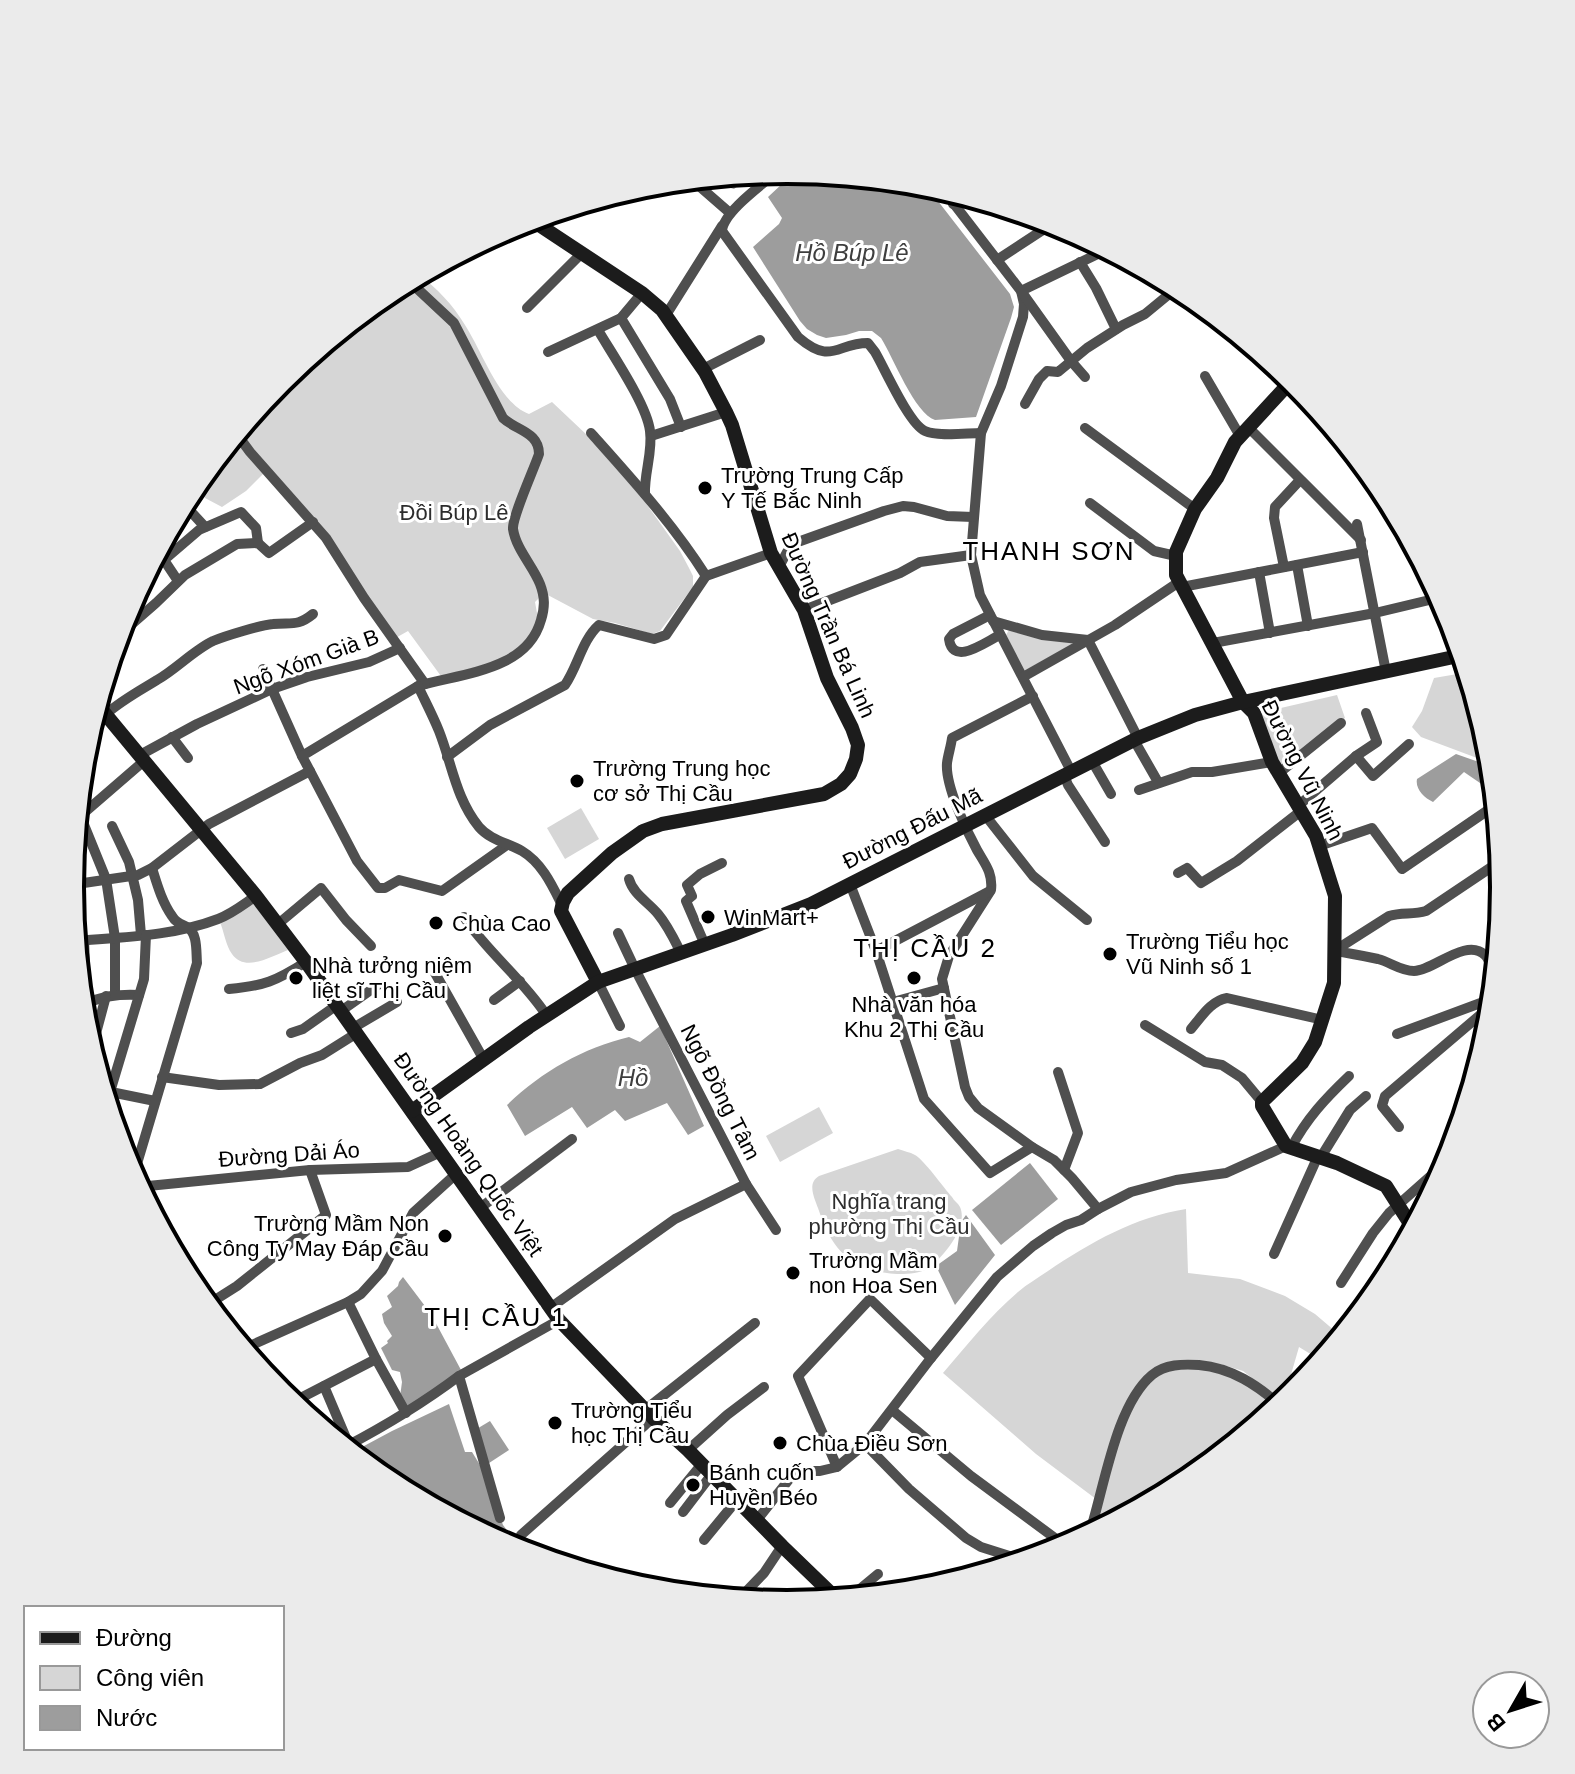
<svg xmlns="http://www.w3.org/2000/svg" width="1575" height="1774" viewBox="0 0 1575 1774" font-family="Arial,sans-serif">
  <rect width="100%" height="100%" fill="#fff"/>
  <g fill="#d6d6d6">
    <path d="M419 275C437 288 453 305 465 325 482 351 499 403 529 414L552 402 588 436 645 502 680 551 689 568 693 576V587L660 631 652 634 615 623 593 619 544 593 535 602 539 624 531 640 513 662 446 683 408 631 392 640 328 539 265 472 246 491 222 507 205 498 195 483 280 379 389 290Z"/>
    <path d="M1009 630 1071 642 1073 644 1024 671 1006 635Z"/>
    <path d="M1469 672 1491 747 1493 764 1421 737 1412 727 1422 711 1434 678Z"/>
    <path d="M1337 695 1345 718 1279 768 1259 713Z"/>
    <path d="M581 808 599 839 565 859 547 828Z"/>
    <path d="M252 902 288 950C272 956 245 973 232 954 226 946 224 932 220 922Z"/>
    <path d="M819 1107 833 1133 780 1162 766 1136Z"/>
    <path d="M898 1149C903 1151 910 1152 915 1155 925 1161 943 1187 952 1197 954 1201 958 1203 960 1207 969 1227 942 1259 927 1269 918 1274 906 1274 897 1274 851 1271 832 1251 818 1208 814 1197 807 1183 819 1176Z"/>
    <path d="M1186 1209 1188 1273 1240 1279 1285 1296 1315 1314 1342 1337 1317 1358 1299 1347 1283 1402 1243 1371 1220 1364 1217 1366 1283 1404 1186 1484 1091 1534 1134 1392 1096 1499 1036 1454 943 1373C967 1345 990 1316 1018 1292 1027 1284 1038 1278 1048 1271 1091 1242 1135 1217 1186 1209Z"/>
  </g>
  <g fill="#9d9d9d">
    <path d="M797 170 924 183 1010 294 1014 307 1011 318 976 417 935 420C915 414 893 357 881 338L872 331H859L846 335 826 338 817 335 807 329 800 321 753 247 779 224 782 218 768 197Z"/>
    <path d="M754 173 734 189 724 186 714 177Z"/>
    <path d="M1456 754 1493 767 1496 794 1464 772 1433 802C1424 798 1415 789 1417 779Z"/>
    <path d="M660 1026 704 1126 688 1135 667 1103 625 1121 615 1110 587 1128 572 1107 525 1136 507 1105C541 1072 583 1048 629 1037L640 1042Z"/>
    <path d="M1030 1163 1058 1199 1001 1245 972 1210Z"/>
    <path d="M966 1215 995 1255 955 1305 936 1266 957 1251 961 1222Z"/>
    <path d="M403 1277 431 1314 461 1370 408 1409 400 1397 402 1382 400 1372 392 1370 381 1348 388 1343 387 1341 392 1336 384 1323 382 1314 392 1307 387 1296 398 1286 399 1282Z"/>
    <path d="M449 1404 465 1452H472L480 1465 503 1525 506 1529 492 1539 389 1483 351 1453 392 1431Z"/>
    <path d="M490 1421 509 1450 486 1465 475 1430Z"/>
    <path d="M533 1542 554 1553 580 1570 514 1550 526 1543Z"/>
  </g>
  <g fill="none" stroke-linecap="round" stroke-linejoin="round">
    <g stroke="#4f4f4f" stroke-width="10">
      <path d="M778 171C763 184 723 212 722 231L798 337C832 366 836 343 868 343L875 352C885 369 909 424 925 431 938 437 967 433 981 433"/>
      <path d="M691 179 730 213"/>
      <path d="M941 187 1021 291 1024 304 1023 317 1001 386 981 433 971 555 980 595 1071 771"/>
      <path d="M953 204 965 195"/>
      <path d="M997 260 1055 222"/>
      <path d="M1080 262 1096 288 1116 329"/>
      <path d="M408 280 454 323 503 418C517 431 539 432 539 454 534 469 512 517 513 529 516 549 533 566 540 584 545 597 545 607 541 620 527 671 462 673 418 686"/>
      <path d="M527 308 581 254"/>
      <path d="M666 315 722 226"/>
      <path d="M621 318 670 399 681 427"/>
      <path d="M598 330C612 354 647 405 650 431 653 452 644 473 645 494"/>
      <path d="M548 352 621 318 642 293"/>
      <path d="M703 369 760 340"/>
      <path d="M1205 376 1240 436"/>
      <path d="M1085 377 1071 361 1021 291 1108 249"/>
      <path d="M1025 404 1039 379 1047 371 1058 372 1087 348 1123 325 1145 314 1179 286"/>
      <path d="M1248 427 1361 540"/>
      <path d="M1085 428 1195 509"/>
      <path d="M236 433 250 452 326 538 364 598 425 684"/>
      <path d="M591 433C632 479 673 524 706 576"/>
      <path d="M651 436 726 412"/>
      <path d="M183 503 205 527"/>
      <path d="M1090 503 1154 551 1176 556"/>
      <path d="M1357 524 1386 672"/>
      <path d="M161 545 169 555"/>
      <path d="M1297 565 1308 626"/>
      <path d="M779 567 787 552 795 543 884 511 903 506 914 507 947 516 973 517"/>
      <path d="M1284 567 1274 518 1275 507 1300 480"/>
      <path d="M1259 572 1270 633"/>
      <path d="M1432 579 1437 599"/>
      <path d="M178 581 164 560 199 530 241 512 256 528 258 543"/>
      <path d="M1182 587 1363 552"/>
      <path d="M804 610 900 573 920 562 971 555"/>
      <path d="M990 615 953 634 949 639C953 667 985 642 1000 635"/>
      <path d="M993 621 1042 635 1088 640 1138 738"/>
      <path d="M117 637 156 603 185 575 237 544 258 543 269 553 313 522"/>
      <path d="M1213 643 1375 613 1442 597"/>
      <path d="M263 669 302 756"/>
      <path d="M1023 677 1115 625 1179 582"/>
      <path d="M1033 696 952 738C951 746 948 755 947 763 945 785 966 830 977 850 985 864 993 873 991 890L949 956 942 979 965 1087 969 1097 978 1108 1032 1147 1054 1160 1072 1178 1098 1209 1131 1192 1176 1180 1226 1173 1286 1146"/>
      <path d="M106 714C122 700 139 691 157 680 175 670 194 650 213 641 225 636 261 625 273 624 291 622 297 627 313 614"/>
      <path d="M172 737 188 758"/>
      <path d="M1134 740 1158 782"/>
      <path d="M140 755 197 724 272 689 307 677 369 662 400 648"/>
      <path d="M1356 756 1377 742 1366 713"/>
      <path d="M447 757 490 725 565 685C578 666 582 640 599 625L654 639 666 635 706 576 771 553"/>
      <path d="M1092 761 1111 794"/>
      <path d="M310 771 357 861 378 888H385L399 880 442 891 507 845"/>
      <path d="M1279 773 1341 723"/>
      <path d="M1064 775 1068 785 1105 842"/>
      <path d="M1139 790 1192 772H1212L1272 762"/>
      <path d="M1298 806 1356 756 1373 776 1409 744"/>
      <path d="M85 812 144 761"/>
      <path d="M985 815 1033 876 1087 920"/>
      <path d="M77 816 80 815 106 879 115 938V994"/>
      <path d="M112 826 129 862 138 900 141 935"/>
      <path d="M1319 846 1372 828 1402 869 1497 804"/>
      <path d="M1178 873 1187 868 1201 883 1237 861 1301 811"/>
      <path d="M71 879 74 885 79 941"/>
      <path d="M629 879C633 894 648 902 658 914 668 926 674 939 681 953"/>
      <path d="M850 884 876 951 924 1099 990 1173 1032 1147"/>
      <path d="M70 885 138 875 152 868 209 824 310 771 302 756 418 686C425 701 433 716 439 731 452 764 456 799 479 827 490 840 508 843 522 851 542 863 552 885 562 905"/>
      <path d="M464 917C488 953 523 979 547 1016"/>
      <path d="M278 924 321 888 346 920 371 946"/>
      <path d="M618 933 635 969 746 1184 776 1230"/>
      <path d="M75 941C123 937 174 936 218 919 232 914 244 904 256 896"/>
      <path d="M705 945 686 901 692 896 687 885 700 874 722 863"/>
      <path d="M876 951 990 891"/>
      <path d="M1334 951 1389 916C1402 912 1413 915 1426 911L1502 860"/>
      <path d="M1334 951C1349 953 1364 956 1378 959 1390 962 1401 971 1414 971 1433 971 1466 937 1485 955 1490 960 1492 971 1496 978"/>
      <path d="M435 973 484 1060"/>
      <path d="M598 982 620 1026"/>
      <path d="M229 989C264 986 276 981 306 962"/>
      <path d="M80 993 85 966 84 940"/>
      <path d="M494 1000 520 981"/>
      <path d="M893 1002 944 988"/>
      <path d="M82 1005C102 996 118 994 139 995"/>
      <path d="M341 1011 378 985"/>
      <path d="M1145 1025 1205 1062 1222 1065 1242 1078 1262 1102"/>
      <path d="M353 1028 397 1002"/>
      <path d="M1191 1029C1202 1016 1211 1001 1227 998L1323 1020"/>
      <path d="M291 1033 303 1029 337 1005"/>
      <path d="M1397 1034 1494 998"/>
      <path d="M91 1052 106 996"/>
      <path d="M1058 1072 1078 1133 1064 1170"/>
      <path d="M162 1077 219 1085 260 1084 300 1063 322 1055 357 1033"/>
      <path d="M106 1091 155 1101"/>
      <path d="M110 1092 144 979 146 935"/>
      <path d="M1399 1127 1382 1106 1385 1096 1493 1004"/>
      <path d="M1291 1148C1307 1118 1325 1099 1349 1076"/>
      <path d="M1321 1157 1350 1110 1366 1096"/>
      <path d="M133 1177 197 963C196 952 198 933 187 927 181 924 176 923 172 916 162 902 157 884 152 868"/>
      <path d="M138 1187 310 1170 408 1167 441 1152"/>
      <path d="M480 1208 572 1139"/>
      <path d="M1274 1254 1318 1156"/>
      <path d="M1341 1283 1373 1233 1389 1213 1452 1157"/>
      <path d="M348 1302 376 1359"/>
      <path d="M207 1305 237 1286 326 1215 310 1170"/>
      <path d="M550 1308 675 1219 746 1184"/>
      <path d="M243 1349 348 1302 361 1294 382 1271 413 1213 456 1174"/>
      <path d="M324 1386 349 1445"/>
      <path d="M291 1403 376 1359 406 1413"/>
      <path d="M645 1410 755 1323"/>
      <path d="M892 1410 971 1476 1067 1547"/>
      <path d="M865 1444 909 1489 966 1538 981 1547 1025 1561"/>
      <path d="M345 1447C385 1426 423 1403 459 1376"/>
      <path d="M688 1450 727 1415 764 1387"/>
      <path d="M837 1467 798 1376 870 1299 931 1358"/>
      <path d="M670 1503 702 1464"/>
      <path d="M683 1512 712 1474"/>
      <path d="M500 1518 459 1376 559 1320"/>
      <path d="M757 1520 791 1477 806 1471H820L837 1467 865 1444 931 1358 997 1277 1033 1246 1052 1233 1066 1225 1081 1220 1098 1209"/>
      <path d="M521 1535 653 1418"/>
      <path d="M1089 1535C1104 1490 1115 1406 1152 1375 1165 1364 1183 1364 1199 1365 1232 1368 1257 1385 1281 1406"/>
      <path d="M704 1540 737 1500"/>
      <path d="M849 1598 878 1574"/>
      <path d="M738 1600 764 1573 782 1546"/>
    </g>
    <g stroke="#1c1c1c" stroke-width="14">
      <path d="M530 219 642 293 662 310 705 372 726 412 732 425 771 553 804 610 827 678 852 728 858 745 856 759 850 774 841 784 824 794 662 824 643 831 612 853 568 893 563 902 561 911 598 982"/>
      <path d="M1293 379 1235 442 1217 478 1195 509 1176 552V575L1243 702 1254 713 1272 762 1316 836 1335 896 1334 983 1315 1042 1302 1063 1262 1102V1106L1286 1146 1337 1163 1386 1186 1414 1230"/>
      <path d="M97 704 256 896 306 962 559 1320 653 1418 688 1450 782 1546 838 1600"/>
      <path d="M412 1111 529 1027 598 982 732 935 811 904 1138 738 1195 715 1243 702 1463 655"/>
    </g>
  </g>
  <g fill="#000" stroke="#fff" stroke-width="3">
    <circle cx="705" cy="488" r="8"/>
    <circle cx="577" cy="781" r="8"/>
    <circle cx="708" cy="917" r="8"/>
    <circle cx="436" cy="923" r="8"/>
    <circle cx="1110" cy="954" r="8"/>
    <circle cx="296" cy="978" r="8"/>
    <circle cx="914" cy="978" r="8"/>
    <circle cx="445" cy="1236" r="8"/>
    <circle cx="793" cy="1273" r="8"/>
    <circle cx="555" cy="1423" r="8"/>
    <circle cx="780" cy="1443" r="8"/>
    <circle cx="693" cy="1485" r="8"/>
  </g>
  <g text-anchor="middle" stroke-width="6" stroke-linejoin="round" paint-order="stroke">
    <g font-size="22" fill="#000" stroke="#fff" text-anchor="start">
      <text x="721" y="483">Trường Trung Cấp<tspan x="721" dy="25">Y Tế Bắc Ninh</tspan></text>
      <text x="593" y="776">Trường Trung học<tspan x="593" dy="25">cơ sở Thị Cầu</tspan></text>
      <text x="724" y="925">WinMart+</text>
      <text x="452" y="931">Chùa Cao</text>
      <text x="1126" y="949">Trường Tiểu học<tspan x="1126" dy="25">Vũ Ninh số 1</tspan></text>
      <text x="312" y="973">Nhà tưởng niệm<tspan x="312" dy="25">liệt sĩ Thị Cầu</tspan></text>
      <text x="914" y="1012" text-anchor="middle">Nhà văn hóa<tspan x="914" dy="25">Khu 2 Thị Cầu</tspan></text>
      <text x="429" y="1231" text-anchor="end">Trường Mầm Non<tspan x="429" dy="25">Công Ty May Đáp Cầu</tspan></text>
      <text x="809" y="1268">Trường Mầm<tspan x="809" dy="25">non Hoa Sen</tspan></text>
      <text x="571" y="1418">Trường Tiểu<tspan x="571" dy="25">học Thị Cầu</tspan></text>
      <text x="796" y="1451">Chùa Điều Sơn</text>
      <text x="709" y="1480">Bánh cuốn<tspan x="709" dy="25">Huyền Béo</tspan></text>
    </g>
    <g font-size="22" fill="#2d2d2d" stroke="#fff">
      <text x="454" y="520">Đồi Búp Lê</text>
      <text x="889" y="1209">Nghĩa trang<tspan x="889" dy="25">phường Thị Cầu</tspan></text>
    </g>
    <g font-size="22" fill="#000" stroke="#fff">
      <text transform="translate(829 625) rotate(66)" y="8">Đường Trần Bá Linh</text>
      <text transform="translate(306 661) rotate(-20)" y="8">Ngõ Xóm Già B</text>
      <text transform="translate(1303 770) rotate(63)" y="8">Đường Vũ Ninh</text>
      <text transform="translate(912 828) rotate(-27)" y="8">Đường Đấu Mã</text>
      <text transform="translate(721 1092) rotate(63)" y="8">Ngõ Đồng Tâm</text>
      <text transform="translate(289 1154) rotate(-4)" y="8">Đường Dải Áo</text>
      <text transform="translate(469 1154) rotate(55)" y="8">Đường Hoàng Quốc Việt</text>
    </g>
    <g font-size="24" font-style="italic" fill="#3e3e3e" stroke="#fff">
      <text x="852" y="261">Hồ Búp Lê</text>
      <text x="633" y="1086">Hồ</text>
    </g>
    <g font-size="26" letter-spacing="2" fill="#000" stroke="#fff">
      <text x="1049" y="560">THANH SƠN</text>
      <text x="925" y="957">THỊ CẦU 2</text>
      <text x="496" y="1326">THỊ CẦU 1</text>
    </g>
  </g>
  <path d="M0 0H1575V1774H0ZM84 887a703 703 0 1 1 1406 0a703 703 0 1 1-1406 0Z" fill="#ebebeb" fill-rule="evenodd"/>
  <path fill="none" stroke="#000" stroke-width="4" d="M84 887a703 703 0 1 1 1406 0a703 703 0 1 1-1406 0Z"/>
  <rect x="24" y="1606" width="260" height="144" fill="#ffffff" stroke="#999999" stroke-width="2"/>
  <rect x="40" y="1632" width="40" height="12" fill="#1c1c1c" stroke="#999999" stroke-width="2"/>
  <text x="96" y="1646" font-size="24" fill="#000000">Đường</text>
  <rect x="40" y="1666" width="40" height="24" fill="#d6d6d6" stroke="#999999" stroke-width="2"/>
  <text x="96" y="1686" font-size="24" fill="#000000">Công viên</text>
  <rect x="40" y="1706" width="40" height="24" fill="#9d9d9d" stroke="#999999" stroke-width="2"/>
  <text x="96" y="1726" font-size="24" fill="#000000">Nước</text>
  <g transform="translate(1511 1710) rotate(231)"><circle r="38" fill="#ffffff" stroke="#999999" stroke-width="2"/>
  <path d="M0-6L14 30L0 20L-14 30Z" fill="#000000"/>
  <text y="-12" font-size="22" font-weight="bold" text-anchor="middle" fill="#000000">B</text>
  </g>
</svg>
